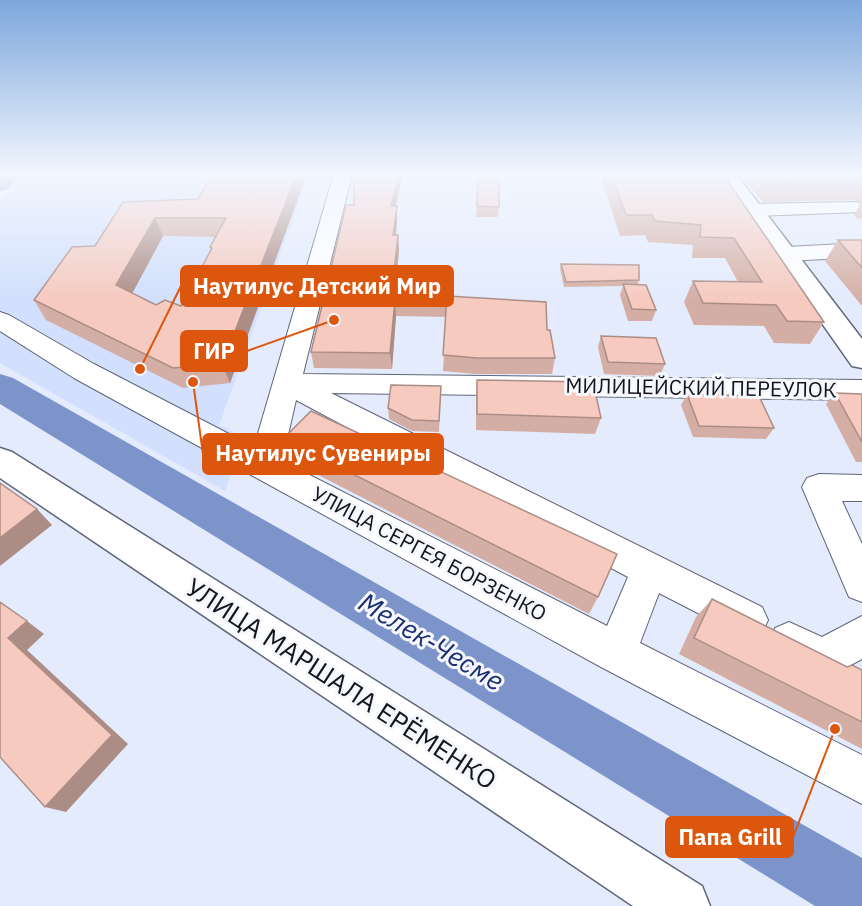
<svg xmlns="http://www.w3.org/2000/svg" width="862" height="906" viewBox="0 0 862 906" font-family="'IBM Plex Sans',sans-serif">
  <rect width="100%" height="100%" fill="#e3ebfd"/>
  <path fill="#d2dffd" d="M26 174H309L219 425 243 437 225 491 0 363V201Z"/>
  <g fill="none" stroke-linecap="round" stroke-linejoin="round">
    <g fill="#7d94cb" fill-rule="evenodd">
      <path d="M0 174H22L8 189 0 191Z"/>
      <path d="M0 374 13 378 862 858V906H815L0 404Z"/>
    </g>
    <g stroke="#5e6679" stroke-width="2">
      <g id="minor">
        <path d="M334 174H352L303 374 862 380V400L331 393 762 607 768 620 762 633 748 639 659 593 640 643 862 755V804L601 667 253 476 74 378 0 331V312L9 315 94 364 254 447ZM296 400 628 577 607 626 282 461Z"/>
        <path d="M856 202 862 204V212L753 216 746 214 743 210 746 206 753 204Z"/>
        <path d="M862 243V257L787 261 779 259 776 254 779 249 787 247Z"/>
        <path d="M819 474 862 475V501H842L862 544V602L849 597 802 487 807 478Z"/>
        <path d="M862 616V659L823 680 775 656 769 642 775 628 789 622 822 637Z"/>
      </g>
    </g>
    <g stroke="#5e6679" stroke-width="3">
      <g id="major">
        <path d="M717 174H736L862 339V368L852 366Z"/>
        <path d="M0 448 12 452 702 886 710 906H633L0 478Z"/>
      </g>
    </g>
    <use href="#minor" fill="#fff" fill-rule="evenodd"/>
    <use href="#major" fill="#fff" fill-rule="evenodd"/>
  </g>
  <g fill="#d4aea4" fill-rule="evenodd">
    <path d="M213 174H307L230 383 183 388 46 320 34 300 95 246 123 202 198 199ZM163 236 216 237 210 247 211 251 181 306 156 305 132 293Z"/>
    <path d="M399 174H401V181L396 206H397V221L396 235H398L399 251 397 272 446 273V306L547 330 555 358 552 374H475L443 371 446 317 396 316 392 369 314 368 311 352 354 205Z"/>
    <path d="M478 174 499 207 498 217H476Z"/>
    <path d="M600 174H728L726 179 824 322 810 344 774 343 764 326 694 325 684 302 693 281 738 282 725 258H692L693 245 648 242 645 235 620 236Z"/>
    <path d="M739 174H862V218L858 219 854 215 861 203 856 200 763 202Z"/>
    <path d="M838 240H862V306L825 261Z"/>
    <path d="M561 264 639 280 638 284 656 310 652 321H628L620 295 623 286 564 287 560 269Z"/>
    <path d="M601 336 665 364 660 376 604 374 598 347Z"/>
    <path d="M477 380 601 418 595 434 476 430V397Z"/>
    <path d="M441 386 439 432 412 431 389 419 388 408Z"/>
    <path d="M835 393 862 394V462H856L826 404Z"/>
    <path d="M687 394 774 428 766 439 693 437 681 405Z"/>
    <path d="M283 439 598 597 589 614 289 460Z"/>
    <path d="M712 599 847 667 862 670V749L679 654 696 617Z"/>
  </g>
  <g fill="#ac8d86">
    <path d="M297 174H307L230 383 222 364Z"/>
    <path d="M399 174H401V181L392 221 391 206Z"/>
    <path d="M397 206V221L394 251 393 235Z"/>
    <path d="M155 218 163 236 126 305 116 285Z"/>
    <path d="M398 235 399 251 395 288 394 272Z"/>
    <path d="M395 300 396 316 392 369 390 353Z"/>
    <path d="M37 509 52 525 0 566V538Z"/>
    <path d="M27 621 44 634 27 650 128 744 66 812 45 807 8 638Z"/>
  </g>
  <g fill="#f6cabf" stroke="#ac8d86" stroke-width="1.5" fill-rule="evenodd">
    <path d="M213 174H297L222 364 173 368 34 300 72 247 95 246 123 202 198 199ZM155 218H226L210 247 212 248 181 306 165 300 156 305 116 285Z"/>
    <path d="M354 174H399L391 206H397L393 235H398L394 272 446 273V300H395L390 353 311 352 346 205H354Z"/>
    <path d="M478 174H499V207L477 206Z"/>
    <path d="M611 174H723L824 322 787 321 776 305 703 303 693 281 762 282 734 238 700 237 701 225 655 221 652 215H626Z"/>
    <path d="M764 174H862V180L772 182Z"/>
    <path d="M838 240H862V268Z"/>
    <path d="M561 264 639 265V280L566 282Z"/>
    <path d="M623 284 646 285 656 310 632 309Z"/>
    <path d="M447 296 546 302 547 330H550L555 358H477L443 355Z"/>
    <path d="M601 336 656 338 665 364 608 362Z"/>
    <path d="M477 380 593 382 601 418 477 414Z"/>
    <path d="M391 385 441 386 439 421 412 420 388 408Z"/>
    <path d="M835 393 862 394V442Z"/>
    <path d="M687 394 759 396 774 428 699 426Z"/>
    <path d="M311 411 617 554 598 597 283 439Z"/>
    <path d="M0 483 37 509 0 538Z"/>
    <path d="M712 599 847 667 852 665 862 670V722L694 638Z"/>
    <path d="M0 602 27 621 8 638 112 735 45 807 0 757Z"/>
  </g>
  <linearGradient id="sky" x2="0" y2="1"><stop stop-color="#7da7dc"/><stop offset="0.58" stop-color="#f2f6fe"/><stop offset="1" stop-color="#f2f6fe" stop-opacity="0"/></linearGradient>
  <rect width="862" height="301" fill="url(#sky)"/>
  <g text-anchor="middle" stroke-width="6" stroke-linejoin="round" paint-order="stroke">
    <g font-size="21" fill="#12151d" stroke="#f6f8fd">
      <text transform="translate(701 388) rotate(1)" y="7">МИЛИЦЕЙСКИЙ ПЕРЕУЛОК</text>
      <text transform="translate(429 554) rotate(28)" y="7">УЛИЦА СЕРГЕЯ БОРЗЕНКО</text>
    </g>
    <g font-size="26" fill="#12151d" stroke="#f6f8fd">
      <text transform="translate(341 684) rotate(33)" y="9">УЛИЦА МАРШАЛА ЕРЁМЕНКО</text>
    </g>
    <g font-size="27" font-style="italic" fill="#1b3072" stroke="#f6f8fd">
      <text transform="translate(431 642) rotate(31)" y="9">Мелек-Чесме</text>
    </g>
  </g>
  <path fill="none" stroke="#dd560d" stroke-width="2" d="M140 369L181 286M334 320L247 351M193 382L203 454M835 729L793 837"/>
  <g fill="#dd560d" stroke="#f6f8fd" stroke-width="2">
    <circle cx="140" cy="369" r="6"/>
    <circle cx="334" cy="320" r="6"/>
    <circle cx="193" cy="382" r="6"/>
    <circle cx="835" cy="729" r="6"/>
  </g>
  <g fill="#dd560d" stroke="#dd560d" stroke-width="2">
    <rect x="181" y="266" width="272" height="40" rx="6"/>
    <rect x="181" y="331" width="66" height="40" rx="6"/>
    <rect x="203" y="434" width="240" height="40" rx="6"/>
    <rect x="666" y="817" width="127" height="40" rx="6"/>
  </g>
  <g font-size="22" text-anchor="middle" font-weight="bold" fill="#fff">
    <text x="317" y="294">Наутилус Детский Мир</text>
    <text x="214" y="359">ГИР</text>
    <text x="323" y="461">Наутилус Сувениры</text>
    <text x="730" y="845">Папа Grill</text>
  </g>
</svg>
